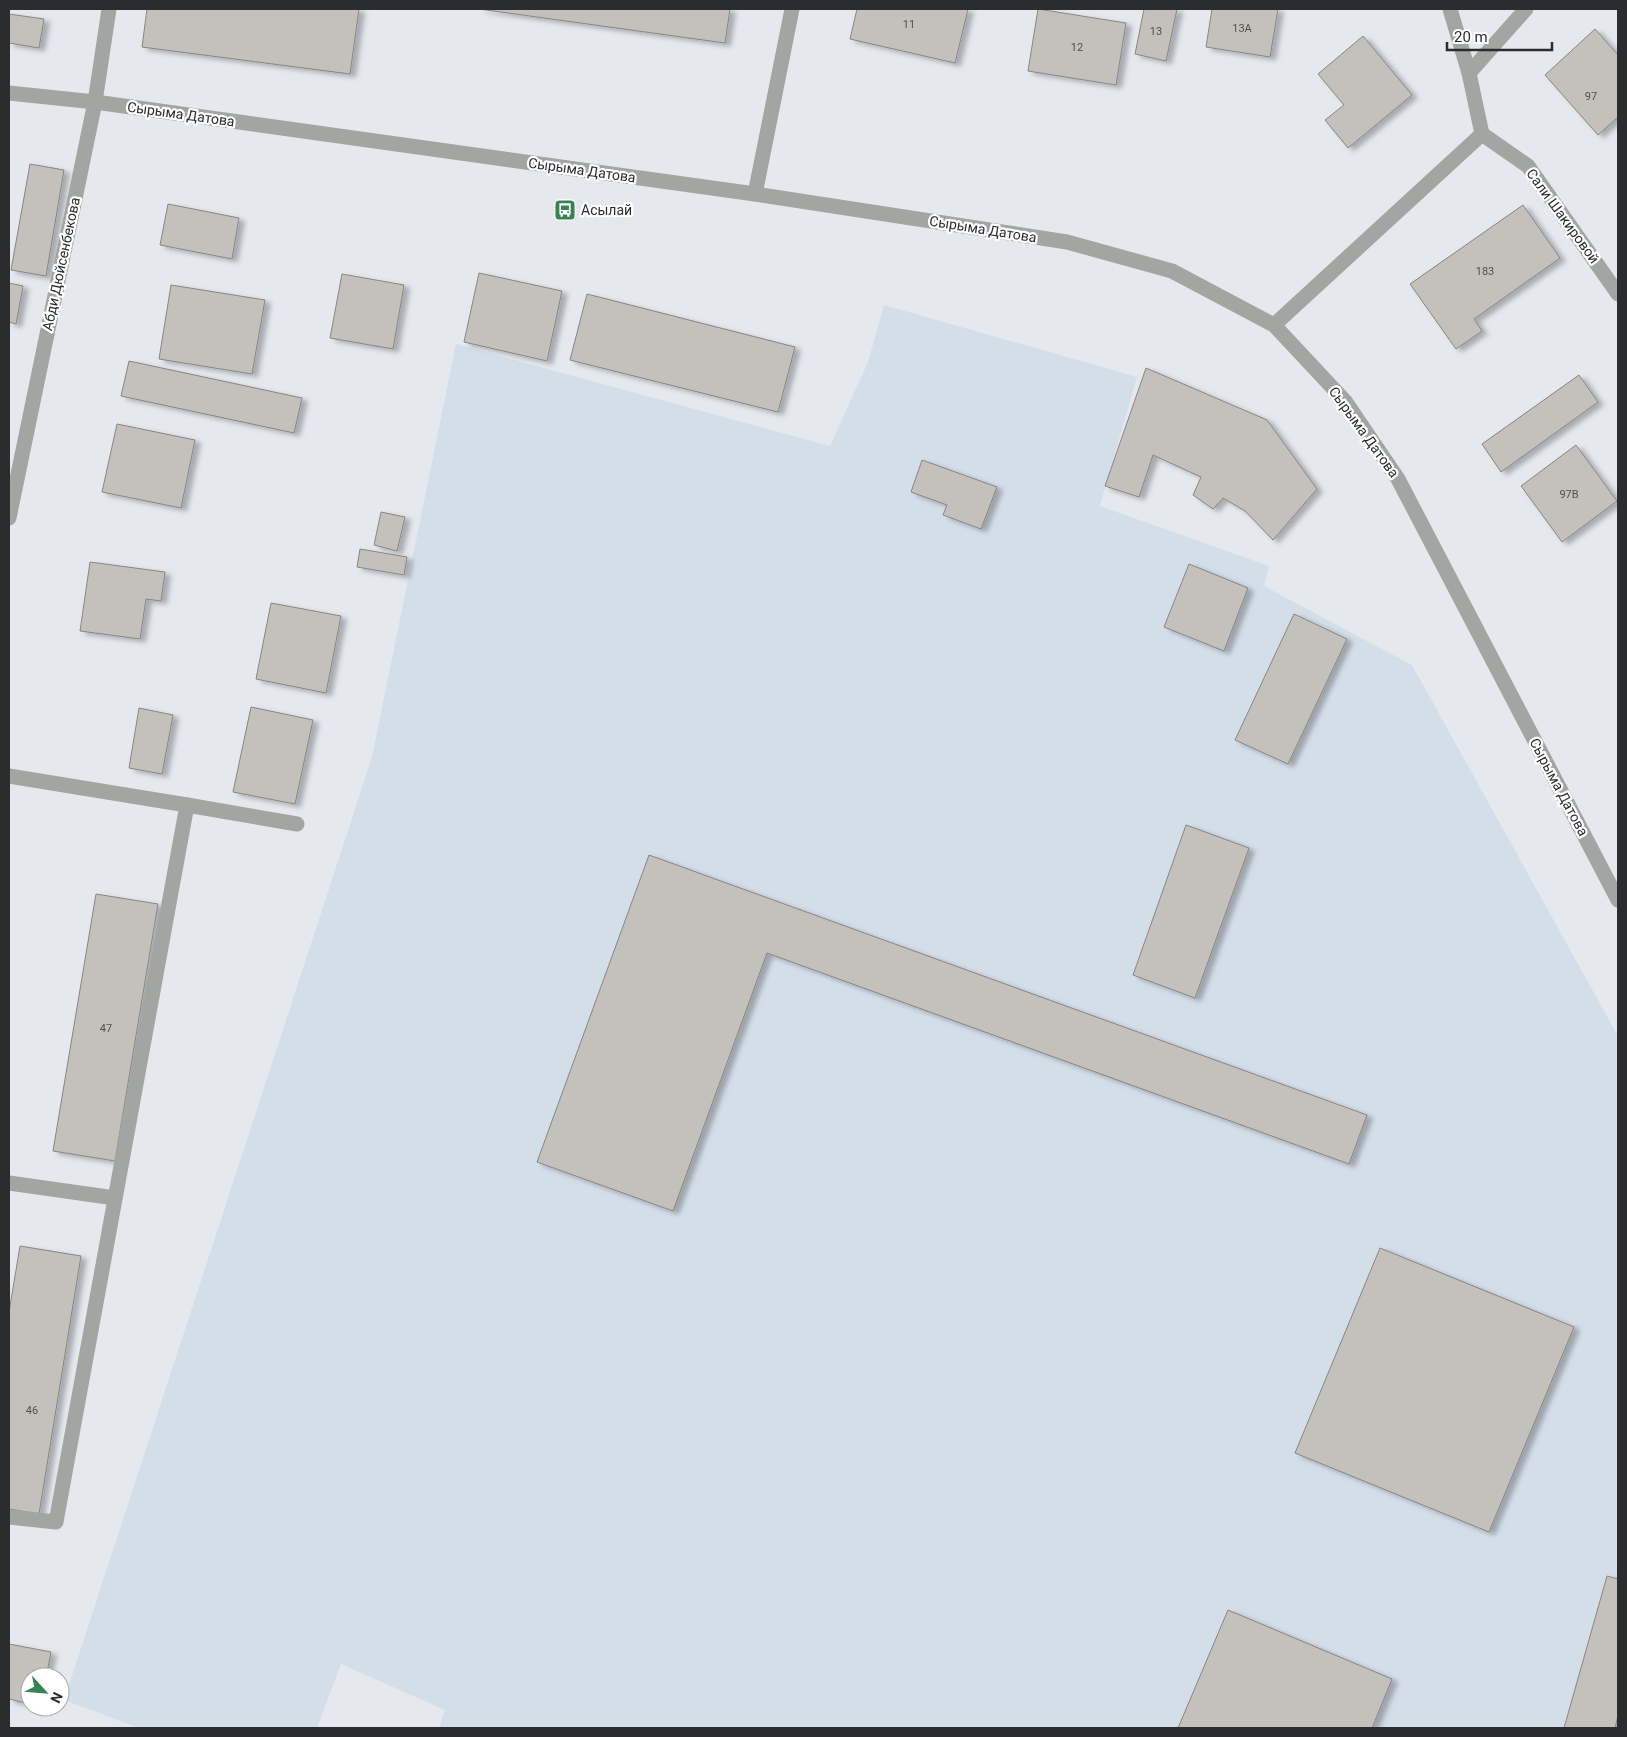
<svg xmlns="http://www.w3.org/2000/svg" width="1627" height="1737" viewBox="0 0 1627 1737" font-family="Roboto,sans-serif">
  <defs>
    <filter id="shadow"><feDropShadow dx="5.5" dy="3" stdDeviation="2.5" flood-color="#0004"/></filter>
  </defs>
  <rect width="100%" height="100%" fill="#e5e9ee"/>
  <path fill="#d4dee9" d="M884 305 1137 377 1100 506 1269 566 1264 586 1412 665 1618 1036V1728H439L445 1710 341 1664 317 1728H139L64 1700 372 757 456 344 830 446 868 362Z"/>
  <g fill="#c4c0bb" stroke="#898581" filter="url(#shadow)">
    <path d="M147 9H359L350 74 142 47Z"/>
    <path d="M479 9H730L725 43Z"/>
    <path d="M857 9H968L955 63 850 39Z"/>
    <path d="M1038 9 1126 23 1116 85 1028 71Z"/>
    <path d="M1144 9H1177L1166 61 1135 54Z"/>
    <path d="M1212 9H1278L1270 57 1206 47Z"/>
    <path d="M9 14 44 19 39 48 9 43Z"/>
    <path d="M1595 29 1618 55V117L1598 135 1545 75Z"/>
    <path d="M1363 36 1412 95 1348 148 1325 120 1344 105 1318 74Z"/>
    <path d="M30 164 64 170 46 276 11 270Z"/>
    <path d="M168 204 239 218 232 259 160 245Z"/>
    <path d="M1523 205 1560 258 1474 319 1482 331 1456 349 1410 284Z"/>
    <path d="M479 273 562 291 547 361 464 342Z"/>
    <path d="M342 274 404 285 393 349 330 338Z"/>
    <path d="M9 283 23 286 16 324 9 322Z"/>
    <path d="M171 285 265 300 252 374 159 359Z"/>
    <path d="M587 294 795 347 778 412 570 360Z"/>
    <path d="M129 361 302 398 294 433 121 396Z"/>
    <path d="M1146 368 1267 420 1317 489 1273 540 1245 511 1223 498 1213 509 1193 495 1201 477 1153 455 1139 497 1105 486Z"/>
    <path d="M1579 375 1598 402 1501 472 1482 444Z"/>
    <path d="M117 424 195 440 181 508 102 492Z"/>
    <path d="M1576 445 1617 501 1562 542 1521 486Z"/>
    <path d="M922 460 997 487 981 529 943 515 947 505 911 492Z"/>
    <path d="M381 512 405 517 397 551 374 545Z"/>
    <path d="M360 549 407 557 404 575 357 567Z"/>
    <path d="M90 562 165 572 161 601 146 599 140 639 80 631Z"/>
    <path d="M1189 564 1248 588 1224 651 1164 627Z"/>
    <path d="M271 603 341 616 326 693 256 679Z"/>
    <path d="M1294 614 1347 639 1288 764 1235 740Z"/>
    <path d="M251 707 313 720 295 804 233 792Z"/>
    <path d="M139 708 173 715 162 774 129 768Z"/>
    <path d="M1186 825 1249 848 1195 998 1133 975Z"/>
    <path d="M649 855 1367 1115 1349 1164 767 953 673 1211 537 1162Z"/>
    <path d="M96 894 158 904 115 1161 53 1151Z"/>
    <path d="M20 1246 81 1256 39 1514 9 1509V1312Z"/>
    <path d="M1380 1248 1574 1327 1489 1532 1295 1453Z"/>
    <path d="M1607 1576 1618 1579V1715L1615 1728H1564Z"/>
    <path d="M1228 1610 1392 1679 1372 1728H1178Z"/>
    <path d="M9 1644 51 1652 46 1677H30V1704L9 1699Z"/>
  </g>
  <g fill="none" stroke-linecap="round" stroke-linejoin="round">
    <g stroke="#a3a5a2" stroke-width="15">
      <path d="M1450 9 1469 73 1482 134 1528 166 1618 294"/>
      <path d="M1469 73 1526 9"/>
      <path d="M9 93 95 102 755 194 1067 242 1172 271 1274 325 1345 401 1398 479 1618 900"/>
      <path d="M755 194 792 9"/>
      <path d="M1274 325 1482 134"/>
      <path d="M9 518 95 102 109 9"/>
      <path d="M9 776 187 805 56 1522 9 1517"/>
      <path d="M187 805 297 824"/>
      <path d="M9 1183 115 1198"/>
    </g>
  </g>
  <defs>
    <g id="bus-square" transform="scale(1.125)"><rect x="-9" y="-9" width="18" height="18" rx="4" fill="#378352" stroke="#fff"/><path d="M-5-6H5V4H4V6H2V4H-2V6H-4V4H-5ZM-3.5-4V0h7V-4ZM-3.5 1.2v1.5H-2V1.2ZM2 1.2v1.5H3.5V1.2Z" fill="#fff"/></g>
  </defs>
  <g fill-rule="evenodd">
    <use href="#bus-square" x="565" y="210"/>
  </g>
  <g text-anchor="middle" stroke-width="4.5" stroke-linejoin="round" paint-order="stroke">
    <g font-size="11" fill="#515151">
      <text x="909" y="28">11</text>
      <text x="1242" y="32">13А</text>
      <text x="1156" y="35">13</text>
      <text x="1077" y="51">12</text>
      <text x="1591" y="100">97</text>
      <text x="1485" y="275">183</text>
      <text x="1569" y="498">97В</text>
      <text x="106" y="1032">47</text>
      <text x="32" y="1414">46</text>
    </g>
    <g font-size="14" fill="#2b2c2e" stroke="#fff">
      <text transform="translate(181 114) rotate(8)" y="5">Сырыма Датова</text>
      <text transform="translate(582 170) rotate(8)" y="5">Сырыма Датова</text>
      <text transform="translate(1563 216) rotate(54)" y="5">Сали Шакировой</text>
      <text transform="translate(983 229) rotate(9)" y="5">Сырыма Датова</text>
      <text transform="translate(61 264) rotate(-78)" y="5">Абди Дюйсенбекова</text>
      <text transform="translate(1364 432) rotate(54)" y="5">Сырыма Датова</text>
      <text transform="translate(1559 787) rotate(62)" y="5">Сырыма Датова</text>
    </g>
    <g font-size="14" fill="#2b2c2e" stroke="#fff" text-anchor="start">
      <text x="581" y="215">Асылай</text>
    </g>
  </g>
  <rect width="1627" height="1737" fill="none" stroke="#2b2c2e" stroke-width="20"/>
  <g transform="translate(45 1692) rotate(116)"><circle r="24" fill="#ffffff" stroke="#aaabab"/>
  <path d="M0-4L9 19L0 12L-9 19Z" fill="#378352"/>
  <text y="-8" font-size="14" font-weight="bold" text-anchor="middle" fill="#2b2c2e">N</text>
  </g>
  <path d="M1447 42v8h105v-8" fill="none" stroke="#2b2c2e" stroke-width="2.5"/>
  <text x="1454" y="42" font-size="15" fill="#2b2c2e" stroke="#ffffff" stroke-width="4" paint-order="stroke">20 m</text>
</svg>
